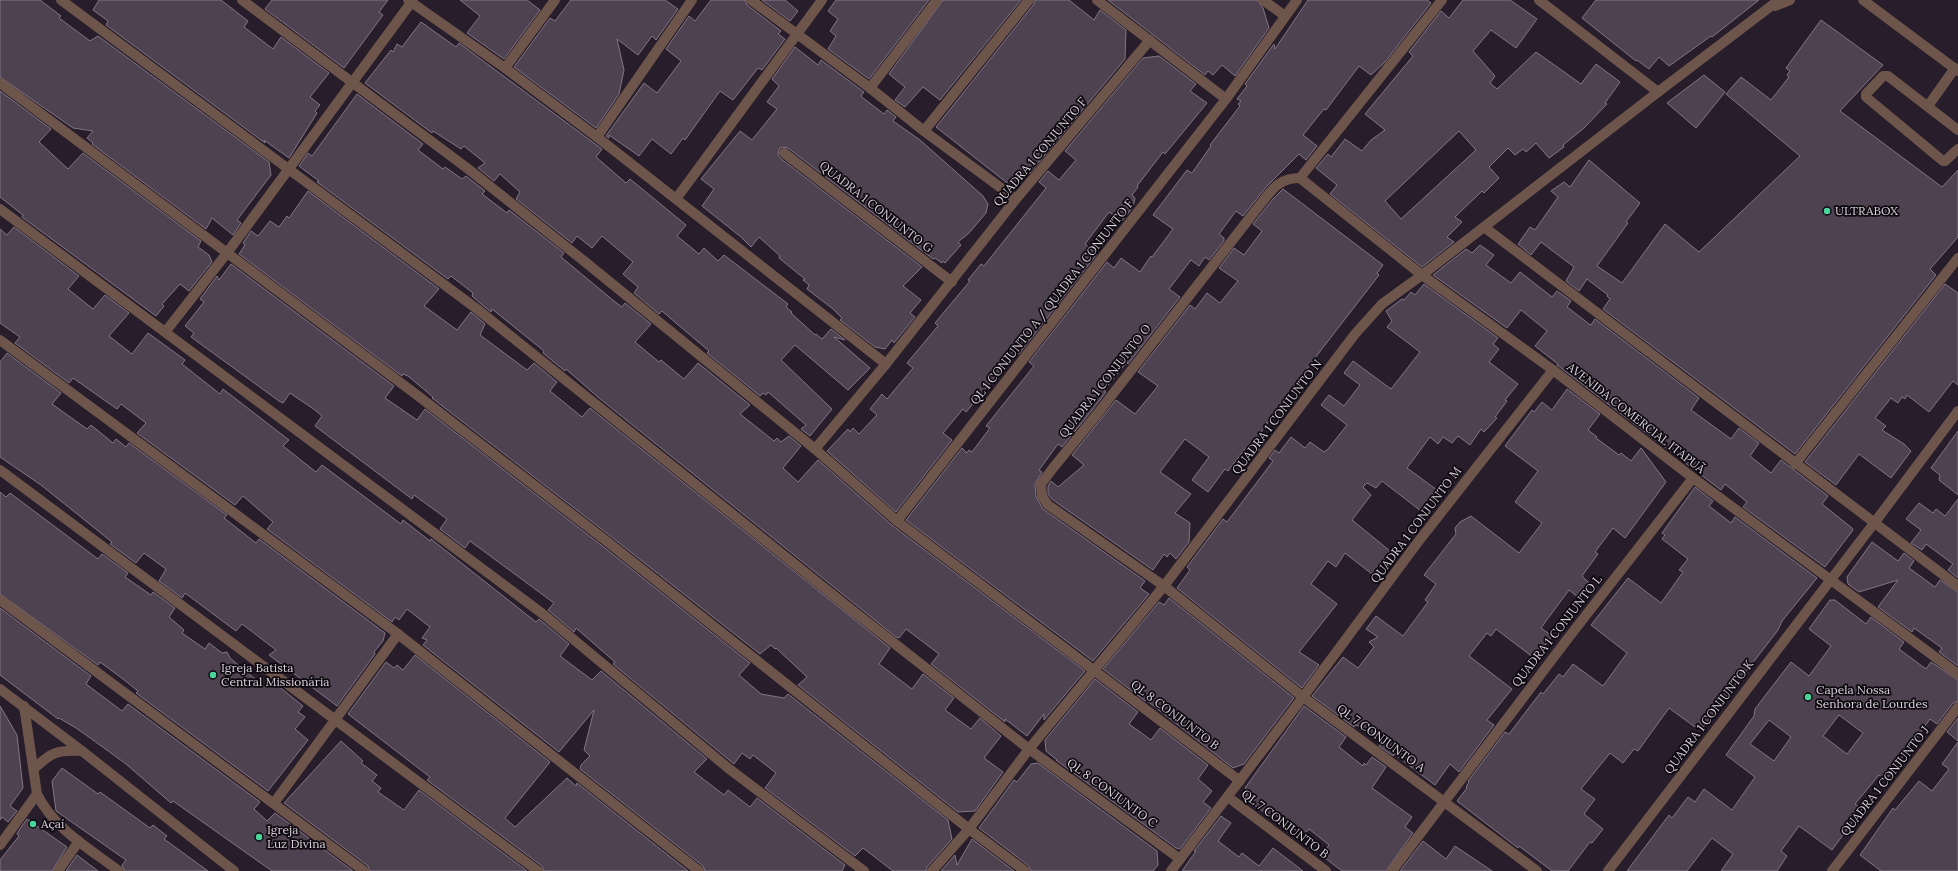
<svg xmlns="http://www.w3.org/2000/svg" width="1958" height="871" viewBox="0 0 1958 871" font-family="Lora,serif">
  <rect width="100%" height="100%" fill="#271d2b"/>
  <g fill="#4e4250" stroke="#827585" fill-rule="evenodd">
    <path d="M0 0H40L61 16 59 18 90 41 98 36 269 162 271 175 237 220 241 223 233 235 212 218 206 229 92 144 93 143 87 138 93 131 73 128 0 77Z"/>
    <path d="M99 0H221L248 21 244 27 273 49 281 37 329 73 310 97 320 105 315 111 317 113 289 158 264 140 265 143 106 25 108 21 93 10Z"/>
    <path d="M272 0H388L379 12 383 15 344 68 265 9Z"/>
    <path d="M460 0H527L540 10 504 59 467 33 480 16Z"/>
    <path d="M571 0H665L678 9 656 40 652 36 638 55 617 39 624 70 619 94 596 128 514 67 550 18 555 21Z"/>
    <path d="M711 0H745L747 5 781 31 778 34 785 39 762 70 758 68 733 100 720 91 685 140 683 138 671 154 652 139 639 156 609 135V138L606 136 644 83 657 93 681 61 666 49 689 16 695 21Z"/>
    <path d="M762 0H785L798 11 790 21Z"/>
    <path d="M836 0H929L869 79 828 49 836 36 830 31 838 19 828 11Z"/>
    <path d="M943 0H1021L940 100 923 87 905 107 895 100 905 87 889 74Z"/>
    <path d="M1035 0H1069L1094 20 1100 10 1126 30 1125 59 1029 174 1027 172 1021 179 1019 177 1011 186 936 127 1034 4Z"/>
    <path d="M1108 0H1257L1263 8 1269 28 1235 76 1222 65 1213 75 1208 71 1205 75Z"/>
    <path d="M1308 0H1427L1431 3 1385 62 1371 75 1359 66 1326 110 1324 109 1303 135 1317 146 1306 160 1299 154 1267 186 1243 216 1236 211 1219 234 1224 238V241L1209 260 1205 257 1199 266 1191 260 1169 289 1180 297 1128 364 1127 362 1104 390 1106 392 1093 409 1062 447 1058 444 1039 470 1042 472 1035 484 1036 497 1043 509 1145 581 1140 588 1149 594 1093 661 906 520 962 448 967 453 969 450 972 452 990 428 986 426 1034 366 1029 362 1107 262 1114 268 1121 258 1140 272 1151 256 1152 257 1173 229 1153 215 1187 170 1192 173 1211 146 1210 145 1240 106 1238 104 1241 101 1237 99 1247 86 1245 84 1274 44 1275 49Z"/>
    <path d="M1463 0H1510L1537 19 1516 48 1491 30 1473 51 1495 76 1490 83 1497 89 1536 52 1581 84 1596 64 1620 82 1605 103 1607 104 1584 128 1563 145 1564 147 1549 158 1536 143 1526 152 1523 149 1515 155 1508 148 1489 167 1499 178 1484 193 1482 191 1455 217 1462 222 1447 237 1454 242 1422 267 1330 194 1337 185 1316 168 1328 154 1331 157 1345 139 1362 151 1371 140 1385 130 1365 114 1413 56 1409 52 1441 11 1449 18ZM1459 131 1476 150 1401 219 1385 201Z"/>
    <path d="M1596 0H1759L1712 37 1711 36 1669 66 1659 57 1649 69 1637 60 1636 61 1582 18Z"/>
    <path d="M1821 20 1883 65 1840 111 1942 187 1958 170V237L1930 269 1936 275 1795 454 1603 309 1610 299 1607 296 1608 295 1587 279 1579 291 1566 281 1574 267 1541 242 1531 255 1518 244 1530 227 1535 230 1558 197 1551 191 1564 182 1570 187 1589 160 1640 203 1626 222 1628 223 1597 266 1622 283 1665 224 1699 252 1800 156 1726 94 1741 77 1771 100 1789 77 1787 75 1790 71 1786 68Z"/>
    <path d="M421 22 456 47 459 43 602 149 596 157 626 183 630 179 686 225 677 236 699 254 704 248 718 261 724 255 788 304 786 307 792 312 791 313 815 335 816 334 822 339 831 329 845 340 834 337 870 368 848 390 795 345 781 360 832 409 810 436 801 429 806 425 768 392 766 395 763 393 760 396 707 353 709 351 669 317 662 311 659 314 634 293 638 287 623 274 633 262 602 236 592 248 577 236 572 243 516 199 520 192 500 174 494 181 478 168 485 163 464 146 461 149 433 131 432 133 365 83 391 50 393 52 397 44 402 47Z"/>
    <path d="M795 47 818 65 821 60 864 92 861 96 863 98 884 114 887 110 896 117 893 121 920 140 983 196 988 204 986 213 969 233 958 242 961 245 945 263 943 261 942 263 935 258 933 259 788 148 782 147 779 149 778 155 780 158 922 267 903 286 921 300 910 313 915 317 894 343 892 340 885 349 875 347 840 320 842 318 833 309 807 289 809 285 803 280 805 279 779 258 780 256 759 237 751 247 741 237 702 206 714 189 701 179 740 131 752 140 777 109 767 102 779 86 772 79Z"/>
    <path d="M1159 56 1196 84 1190 91 1207 103 1165 154 1163 152 1137 186 1138 187 1132 195 1135 198 1133 207 1122 221 1109 212 1085 244 1097 254 1019 354 1016 352 966 412 963 409 943 433 952 440 896 512 827 451 848 429 850 432 853 428 859 434 877 415 870 409 882 394 887 399 913 368 907 363 938 326 935 323 970 281 968 280 981 264 984 266 1046 188 1039 182 1048 171 1059 180 1076 160 1065 151 1143 58Z"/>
    <path d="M1704 75 1725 92 1696 128 1667 103Z"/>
    <path d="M0 91 51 129 39 142 68 169 83 153 201 241 198 247 209 255 212 262 189 291 180 284 162 304 164 306 156 316 22 217 23 215 0 197Z"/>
    <path d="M357 94 423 144 418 150 443 169 445 167 462 179 466 176 485 191 482 194 507 213 509 210 564 253 561 257 614 301 622 307 625 303 651 324 635 342 659 362 661 360 684 379 698 363 750 405 740 414 774 441 777 438 781 442 789 436 801 446 783 468 798 482 818 460 893 526 1085 671 1044 720V714L1027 736 1005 719V722L931 664 939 654 906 629 899 638 896 637 599 398 566 369 565 371 543 353 544 351 492 309 491 312 480 303 472 296 473 293 451 276 448 279 317 182 319 181 299 166 308 153 312 156Z"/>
    <path d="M1283 189 1383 265 1377 273 1379 275 1318 354 1259 435 1266 441 1258 451 1249 444 1228 471 1225 469 1208 492 1192 480 1209 457 1185 439 1160 472 1191 494 1175 513 1190 523 1189 542 1176 559 1170 553 1167 557 1164 554 1153 570 1053 500 1048 494V486L1051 481 1058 487 1084 465 1072 455 1116 400 1135 414 1149 397 1158 386 1138 372 1190 305 1195 309 1207 293 1220 303 1238 281 1219 268 1234 248 1244 255 1262 231 1253 224 1273 199Z"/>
    <path d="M308 191 439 289 424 306 457 330 471 312 485 324 480 335 527 370 534 363 557 382 550 391 582 417 590 408 890 648 879 664 912 689 923 674 954 698 945 710 971 729 980 718 1001 736 984 758 1003 772 975 811 958 812 798 685 807 677 776 648 775 649 771 645 760 654 604 531 432 398 433 397 408 376 403 374 402 376 239 254 245 245 243 243 251 231 258 236 270 221 279 227 287 216 289 218Z"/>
    <path d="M14 227 79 276 68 289 93 309 105 295 129 313 109 336 132 354 148 333 185 360 182 364 220 394 223 389 289 440 283 446 316 472 322 465 401 524 403 520 430 541 431 539 536 622 539 619 569 644 560 656 592 680 601 671 707 759 694 772 724 795 728 790 750 807 757 798 845 865 842 871H705L703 866 580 769 581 765 590 756 584 750 594 710 559 752 423 645 427 640 422 638 430 627 407 609 399 620 395 617 392 622 267 529 273 522 243 496 235 505 137 433 146 423 121 404 117 409 73 378 69 383 15 343 20 337 0 323V229L7 235Z"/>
    <path d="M1480 245 1494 255 1486 265 1511 283 1520 272 1552 297 1557 291 1571 301 1567 307 1589 324 1591 325 1595 319 1699 398 1691 410 1731 439 1739 428 1759 443 1750 456 1771 473 1781 460 1828 496 1822 504 1852 528 1853 530 1825 567 1743 507 1747 502 1725 484 1721 490 1557 365 1558 364 1535 346 1547 331 1521 310 1507 328 1433 275 1466 249 1472 253Z"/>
    <path d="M231 264 394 386 385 398 417 420 425 409 596 541 750 663 739 675 761 694 784 698 788 694 948 820 952 839 927 867 926 871H893L863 848 855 856 765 788 776 773 753 755 750 759 742 753 734 764 613 664 615 662 576 628 574 632 548 610 554 603 470 541 465 548 440 529 447 519 414 495 412 499 315 426 322 416 315 410 290 393 283 403 279 401 191 337 194 333 185 326 204 302 200 299 217 276 219 280Z"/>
    <path d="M1424 284 1498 338 1493 344 1499 349 1489 362 1518 384 1505 400 1507 401 1495 417 1497 418 1484 432 1481 429 1470 445 1458 436 1452 443 1443 437 1438 444 1430 437 1407 468 1437 490 1421 511 1382 481 1376 488 1367 483 1363 487 1371 495 1352 520 1390 551 1382 564 1372 574 1345 553 1336 567 1328 561 1311 584 1337 604 1299 652 1319 665 1302 688 1177 588 1190 570 1187 567 1223 519 1227 522 1273 461 1269 458 1275 450 1279 453 1291 437 1305 448 1310 442 1324 452 1328 449 1347 425 1321 405 1329 395 1344 406 1360 385 1344 373 1353 361 1391 389 1420 352 1387 327 1392 321 1386 311 1402 299 1404 300 1411 292 1415 295Z"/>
    <path d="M1945 284 1958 293V385L1953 381 1929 412 1907 395 1905 399 1902 397 1898 403 1891 398 1875 418 1886 426 1882 430 1904 444 1911 451 1891 478 1859 454 1836 485 1805 462Z"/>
    <path d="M7 353 61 393 52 404 87 429 91 425 113 443 116 439 126 447 129 443 227 515 224 518 256 543 259 539 385 633 383 641 374 652 375 654 337 706 269 655 276 650 250 630 242 624 236 631 185 593 182 598 159 581 166 569 144 553 136 563 110 544 112 542 41 485 0 457V362Z"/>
    <path d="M1567 389 1600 414 1588 430 1597 437 1596 438 1619 455 1621 453 1631 461 1641 448 1666 482 1625 538 1613 528 1595 552 1598 554 1582 576 1590 584 1579 598 1569 590 1546 621 1541 628 1552 636 1538 654 1534 658 1496 629 1491 636 1487 633 1469 656 1512 689 1487 720 1494 725 1459 772 1450 764 1435 785 1394 754 1393 756 1379 746 1381 743 1359 726 1355 725 1354 727 1312 696 1343 657 1358 668 1374 647 1369 642 1378 637 1366 629 1376 616 1403 636 1428 602 1425 600 1436 584 1424 575 1456 534 1455 528 1460 522 1471 516 1519 553 1542 523 1515 502 1538 471 1505 446 1532 410 1534 412 1542 402 1552 410Z"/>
    <path d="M1958 431V495L1939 480 1940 475 1931 468Z"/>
    <path d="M1695 487 1713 501 1709 506 1731 523 1735 517 1817 578 1782 621 1778 630 1701 730 1696 726 1695 727 1669 708 1638 751 1634 749 1623 763 1610 753 1581 789 1595 799 1584 814 1603 829 1592 843 1590 842 1568 871H1552L1519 846 1518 848 1457 801 1467 788 1466 787 1469 782 1468 781 1505 732 1509 734 1541 692 1543 694 1559 674 1563 677 1573 664 1603 686 1627 653 1591 625 1628 578 1661 603 1683 572 1679 570 1688 559 1662 539 1665 535 1662 533Z"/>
    <path d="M0 492 6 497 10 493 98 559 102 554 128 573 125 577 151 595 153 592 175 608 169 617 184 630 182 633 205 649 209 643 222 653 227 652 230 658 266 688 272 681 303 706 298 712 305 717 295 729 308 740 268 791 136 693 138 691 123 679 100 662 98 665 0 594Z"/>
    <path d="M1958 499V578L1948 570 1953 564 1926 544 1922 550 1911 543 1921 530 1906 519 1919 503 1933 513 1936 509 1945 516Z"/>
    <path d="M1872 542 1898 561 1904 553 1914 561 1909 568 1935 587 1940 580 1958 592V666L1939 652 1942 648 1914 628 1912 632 1878 607 1898 580 1859 592 1848 584 1847 577Z"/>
    <path d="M1169 598 1294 698 1244 764 1233 768 1146 700 1145 701 1103 669 1159 602 1164 605Z"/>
    <path d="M1830 600H1835L1866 624 1871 617 1904 642 1899 649 1926 669 1931 662 1958 680V701L1953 703 1937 724 1930 719 1886 780 1879 775 1855 804 1862 809 1832 850 1799 826 1781 851 1787 856 1777 871H1721L1733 854 1712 838 1687 871H1627L1669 815 1672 818 1688 797 1695 802 1704 789 1732 810 1755 777 1726 755 1754 716 1755 709 1791 662 1809 676 1831 646 1809 629ZM1839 715 1863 733 1847 754 1823 736ZM1769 720 1791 737 1774 761 1750 744Z"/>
    <path d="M0 608 91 676 86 684 122 711 128 704 260 802 254 809 267 821 275 813 353 871H272L173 801 171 803 126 764 93 740 76 728 59 718 58 719 0 675Z"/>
    <path d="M415 655 550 762 505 818 515 827 567 778 576 786 577 783 688 871H544L542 866 427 780 430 777 348 714 386 662 394 668 397 665 403 670Z"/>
    <path d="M1095 679 1138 712 1129 724 1151 740 1160 728 1208 765 1198 779 1212 791 1203 802 1211 808 1180 849 1176 848 1056 760H1057L1046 751 1045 740Z"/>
    <path d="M0 706 17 735 23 788 10 806 17 811 8 822 2 817 0 820Z"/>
    <path d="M1304 706 1346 737 1339 747 1363 766 1364 763 1366 765 1372 757 1386 767 1372 788 1412 817 1405 827 1413 833 1386 871H1342L1321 855 1329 845 1309 829 1303 836 1273 813 1271 817 1244 798 1249 791 1245 788Z"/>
    <path d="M1958 718V741L1947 732Z"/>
    <path d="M341 741 363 761 361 763 377 775 372 781 381 788 378 792 404 810 419 790 527 871H370L368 866 284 803Z"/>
    <path d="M1958 742V871H1881L1860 855 1893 808 1895 810 1919 781 1932 791 1949 769 1942 764Z"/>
    <path d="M1038 763 1157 851 1158 865 1153 871H1031L1029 866 979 828 1014 780 1017 782 1031 764Z"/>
    <path d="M62 768 98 794 100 792 150 828 153 825 167 836 164 839 208 871H125L122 865 126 860 56 811 52 781Z"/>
    <path d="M1221 816 1231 823 1218 841 1239 857 1242 853 1259 866 1273 848 1303 871H1182L1196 851H1194Z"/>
    <path d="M27 819 67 847 52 871H0V860L19 836 17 834 19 830Z"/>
    <path d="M972 839 1014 871H941L955 855 957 865Z"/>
    <path d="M1423 841 1446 859 1455 846 1492 871H1400Z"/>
    <path d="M77 855 98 871H66Z"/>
  </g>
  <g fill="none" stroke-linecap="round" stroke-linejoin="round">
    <g stroke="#6d554b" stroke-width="10">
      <path d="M61 0 477 309 848 607 1029 749 1180 859"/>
      <path d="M242 0 467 168 584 261 815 449 897 521 1240 781"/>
      <path d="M408 0 505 68 597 137 886 364"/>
      <path d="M751 0 870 88 924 131 1016 199"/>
      <path d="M1097 0 1226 99"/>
      <path d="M1263 0 1285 16"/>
      <path d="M1539 0 1658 92"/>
      <path d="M1863 0 1958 71"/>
      <path d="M1775 6 1790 0"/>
      <path d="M505 68 555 0"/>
      <path d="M0 83 413 392 600 536 969 829 1025 871"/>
      <path d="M870 88 937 0"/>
      <path d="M1928 106 1955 68"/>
      <path d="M1958 130 1888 76H1883L1866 94V97L1943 161H1945L1958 149"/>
      <path d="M924 131 1029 0"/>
      <path d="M597 137 692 0"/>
      <path d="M784 153 952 282"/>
      <path d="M1300 178C1278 178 1272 190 1259 206L1098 413 1053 468 1041 484 1042 496 1048 505 1164 586 1303 697 1537 871"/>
      <path d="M1300 178 1422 275 1553 370 1693 478 1958 674"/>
      <path d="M1300 178 1442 0"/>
      <path d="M676 199 822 0"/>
      <path d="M0 209 543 614 728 768 864 871"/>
      <path d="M1484 227 1958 586"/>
      <path d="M166 331 227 253 413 0"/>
      <path d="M0 340 398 634 699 871"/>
      <path d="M815 449 886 364 1016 199 1150 40"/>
      <path d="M1795 464 1958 258"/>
      <path d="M0 470 538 871"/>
      <path d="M897 521 1226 99 1297 0"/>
      <path d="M0 600 364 871"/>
      <path d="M0 689 82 751 234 871"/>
      <path d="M24 706 37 794C53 828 90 849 119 871"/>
      <path d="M34 769C51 752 57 750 82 751"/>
      <path d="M1228 797 1326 871"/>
      <path d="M274 803 398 634"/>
      <path d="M0 845 37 794"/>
      <path d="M58 871 79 841"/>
      <path d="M932 871 969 829 1029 749 1164 586 1355 334 1382 304 1422 275 1658 92 1779 0"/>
      <path d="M1171 871 1303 697 1418 542 1553 370"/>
      <path d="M1392 871 1569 637 1693 478"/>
      <path d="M1608 871 1875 522 1958 411"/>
      <path d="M1832 871 1958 707"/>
    </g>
  </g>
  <g fill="#4ad49c" stroke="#0d090f" stroke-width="1.5">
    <circle cx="1827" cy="211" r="4"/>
    <circle cx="213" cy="675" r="4"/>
    <circle cx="1808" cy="697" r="4"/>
    <circle cx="33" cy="824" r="4"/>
    <circle cx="259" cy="837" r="4"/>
  </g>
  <g text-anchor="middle" stroke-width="3.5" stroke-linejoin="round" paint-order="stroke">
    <g font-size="12" fill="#d9d2db" stroke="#0d090f">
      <text transform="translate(1040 152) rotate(-50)" y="4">QUADRA 1 CONJUNTO F</text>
      <text transform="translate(876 207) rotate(38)" y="4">QUADRA 1 CONJUNTO G</text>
      <text transform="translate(1052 302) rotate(-52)" y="4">QL 1 CONJUNTO A / QUADRA 1 CONJUNTO F</text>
      <text transform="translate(1105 381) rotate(-52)" y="4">QUADRA 1 CONJUNTO O</text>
      <text transform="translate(1277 417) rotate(-53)" y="4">QUADRA 1 CONJUNTO N</text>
      <text transform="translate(1636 418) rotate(38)" y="4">AVENIDA COMERCIAL ITAPUÃ</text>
      <text transform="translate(1416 525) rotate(-53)" y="4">QUADRA 1 CONJUNTO M</text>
      <text transform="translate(1557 631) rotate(-52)" y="4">QUADRA 1 CONJUNTO L</text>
      <text transform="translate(1175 715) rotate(37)" y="4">QL 8 CONJUNTO B</text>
      <text transform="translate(1709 717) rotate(-53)" y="4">QUADRA 1 CONJUNTO K</text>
      <text transform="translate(1381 738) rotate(36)" y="4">QL 7 CONJUNTO A</text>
      <text transform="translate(1885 781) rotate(-52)" y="4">QUADRA 1 CONJUNTO J</text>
      <text transform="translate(1112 793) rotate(36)" y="4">QL 8 CONJUNTO C</text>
      <text transform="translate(1285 824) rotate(37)" y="4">QL 7 CONJUNTO B</text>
    </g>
    <g font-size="12" fill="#d9d2db" stroke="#0d090f" text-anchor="start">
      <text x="1835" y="215">ULTRABOX</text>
      <text x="221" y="672">Igreja Batista<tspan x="221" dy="14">Central Missionária</tspan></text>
      <text x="1816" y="694">Capela Nossa<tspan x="1816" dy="14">Senhora de Lourdes</tspan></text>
      <text x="41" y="828">Açaí</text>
      <text x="267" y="834">Igreja<tspan x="267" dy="14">Luz Divina</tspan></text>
    </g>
  </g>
</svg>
